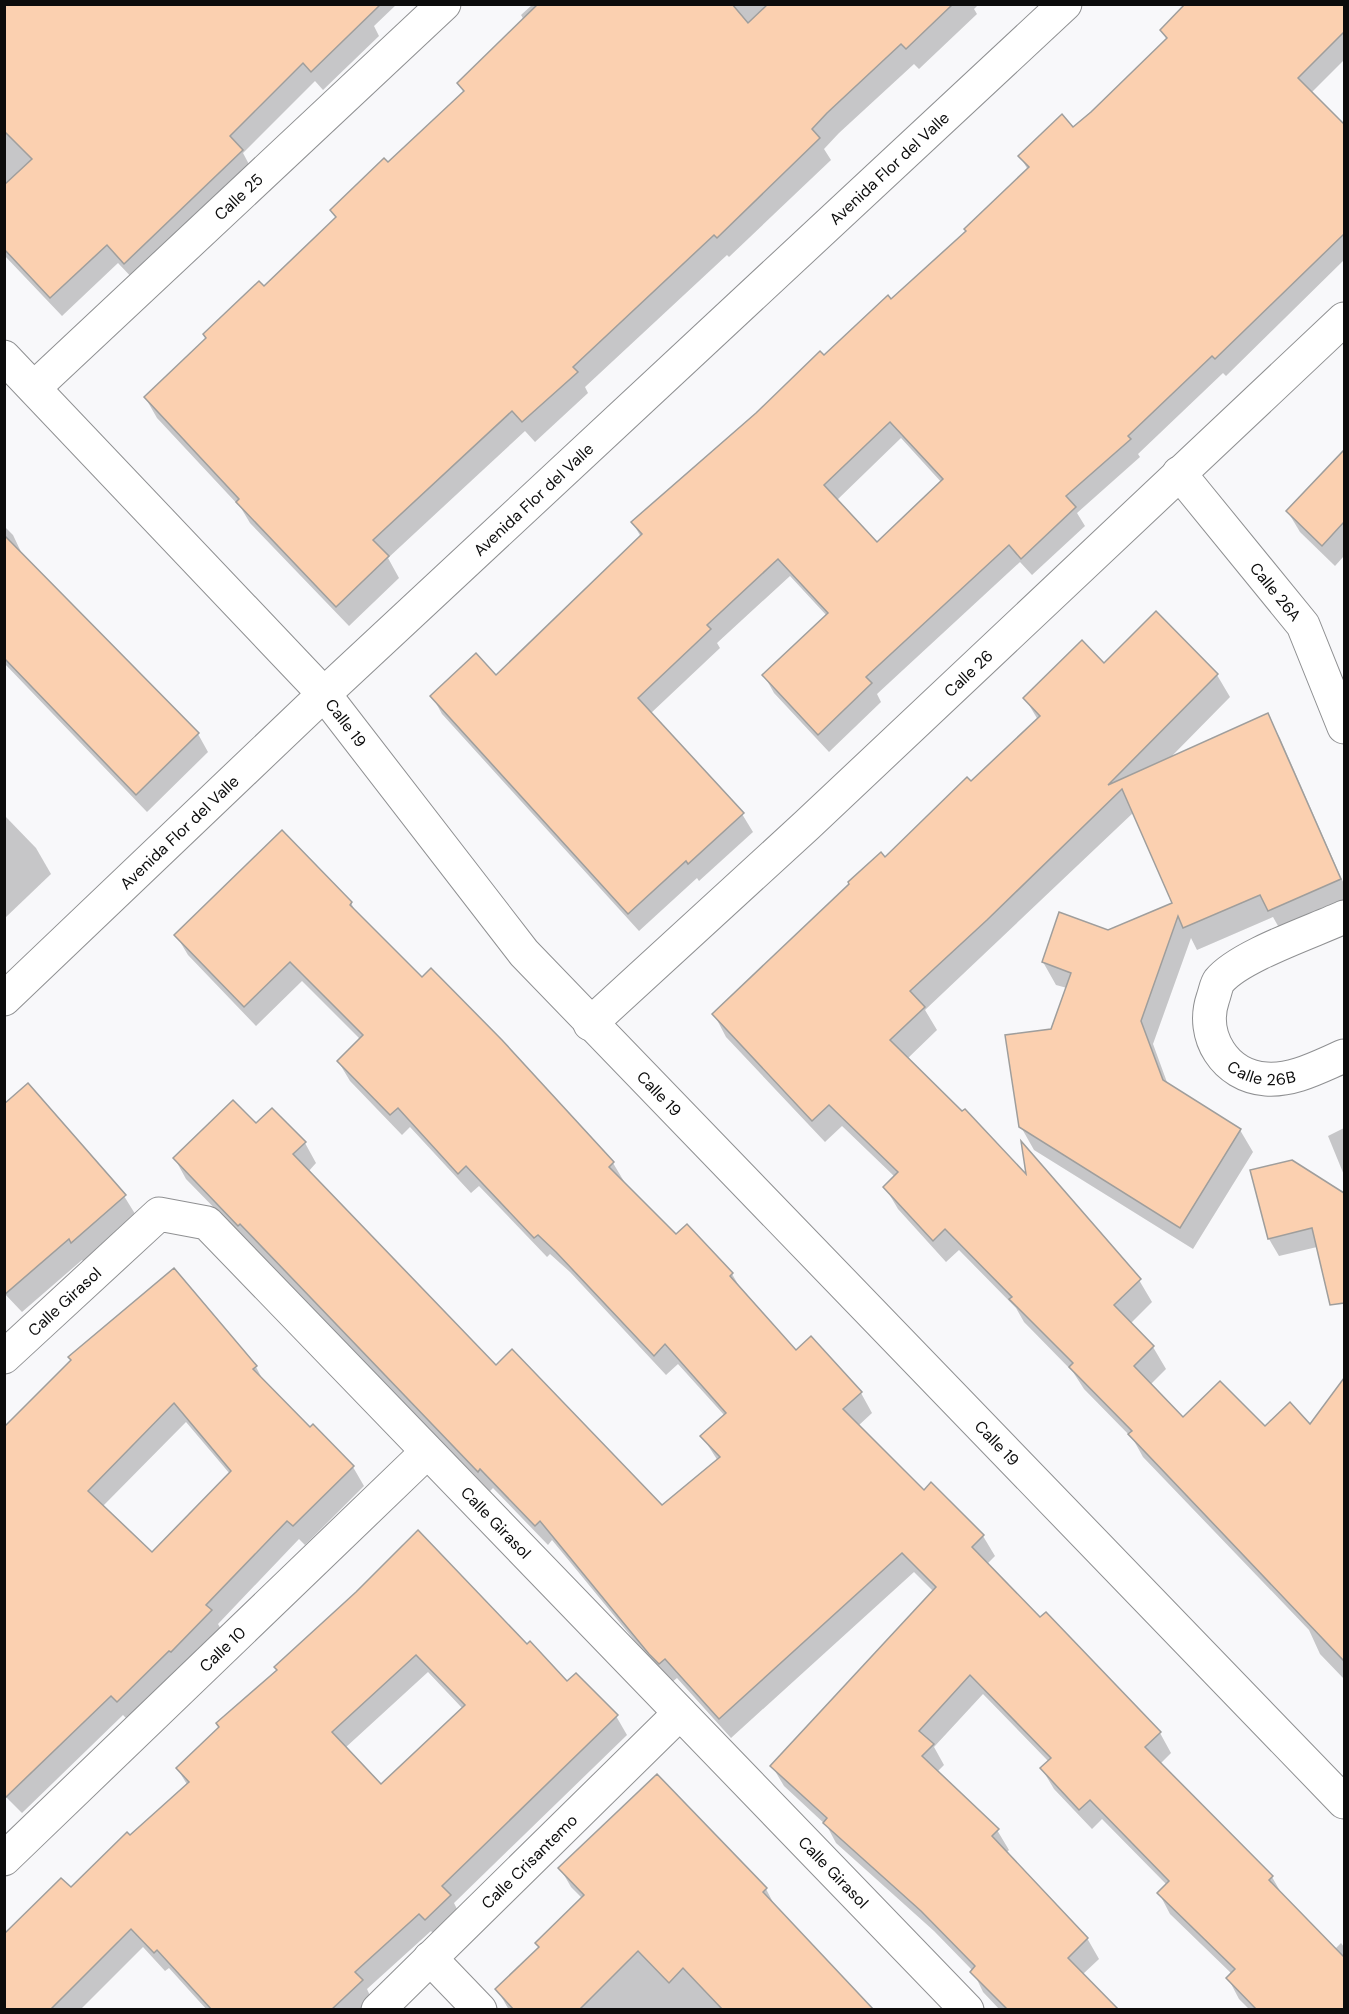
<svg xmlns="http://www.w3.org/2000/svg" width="1349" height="2014" viewBox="0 0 1349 2014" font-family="'DM Sans',sans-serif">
  <rect width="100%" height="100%" fill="#f8f8fa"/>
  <g fill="#0003" fill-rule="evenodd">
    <path d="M4 4H397L374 26 379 36 323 90 315 81 243 153 252 170 136 282 118 263 62 316 4 255Z"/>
    <path d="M533 4H979L974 9 977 14 919 69 914 64 839 133 824 149 831 160 729 257 727 255 585 387 588 393 535 442 525 431 388 558 399 578 349 626 250 523 241 508 157 418 145 397 336 218 332 210 388 164 464 93 459 83 524 20 521 15Z"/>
    <path d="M1222 4H1344V60L1301 103 1317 98 1344 126V260L1226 376 1223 373 1138 454 1140 457 1077 513 1085 526 1032 575 1020 562 877 694 881 702 829 752 774 693 764 675 827 616 790 576 717 643 720 648 650 714 742 814 753 832 699 881 697 878 639 931 442 714 432 696 496 677 641 537 633 523 891 301 967 231 1028 170 1020 156 1072 129 1167 40 1162 31ZM901 438 942 483 877 544 836 501Z"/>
    <path d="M1336 461 1344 469V556L1335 566 1300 532 1288 512Z"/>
    <path d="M4 526 13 535 22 554 198 734 208 752 147 812 4 663Z"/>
    <path d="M1104 665 1217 675 1230 697 1168 760 1267 715 1280 738 1344 884V906L1282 933 1273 917 1197 950 1191 938 1153 1044 1168 1085 1240 1130 1253 1152 1193 1249 1034 1150 1021 1127 1067 988 1056 985 1043 962 1174 904 1134 812 925 1010 937 1030 907 1059 1029 1179 1139 1280 1152 1302 1130 1324 1153 1347 1166 1369 1150 1385 1183 1419 1265 1428 1342 1459 1344 1679 1320 1654 1309 1630 1143 1457 1133 1439 1084 1389 1073 1372 1024 1322 1016 1308 959 1250 946 1262 898 1209 885 1187 895 1177 842 1126 825 1142 726 1037 714 1014 1038 720 1025 698Z"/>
    <path d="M4 815 36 848 51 874 5 918Z"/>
    <path d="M351 903 357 914 421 980 500 1041 613 1163 625 1183 676 1236 732 1274 742 1291 796 1352 861 1393 872 1413 858 1426 924 1492 983 1536 995 1556 986 1565 1160 1733 1171 1753 1160 1764 1272 1877 1283 1896 1335 1949 1341 1943 1344 1947V2010H1250L1239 1999 1228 1978 1232 1974 1170 1914 1159 1893 1167 1885 1102 1819 1092 1829 1054 1789 1042 1769 1049 1762 983 1694 934 1747 944 1765 937 1772 997 1830 1009 1850 1006 1853 1087 1938 1099 1959 1082 1975 1117 2010H1000L983 1992 973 1971 934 1931 836 1843 827 1826 784 1786 772 1766 934 1592 914 1572 731 1738 677 1678 671 1683 662 1674 552 1540 548 1545 493 1488 490 1491 186 1179 175 1159 256 1125 272 1110 305 1143 316 1163 308 1172 496 1367 662 1507 718 1461 702 1436 725 1416 678 1364 666 1375 570 1272 550 1254 547 1257 479 1186 471 1193 410 1127 402 1135 350 1081 338 1061 360 1039 302 981 256 1026 188 955 176 935Z"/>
    <path d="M4 1106 124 1196 137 1217 85 1263 82 1260 22 1312 4 1293Z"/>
    <path d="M1344 1128V1175L1328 1136Z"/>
    <path d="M1291 1162 1344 1195V1261L1328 1266 1317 1247 1279 1256 1269 1239Z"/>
    <path d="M173 1270 256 1367 265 1384 310 1429 353 1467 364 1486 305 1545 299 1539 218 1624 222 1631 129 1721 123 1715 22 1813 4 1795V1641ZM186 1422 230 1474 152 1554 102 1507Z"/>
    <path d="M357 1593 527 1646 567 1683 616 1716 627 1735 454 1903 460 1915 437 1938 431 1931 367 1989 372 2000 362 2010H207L169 1968 165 1971 143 1947 80 2010H4L71 1889 188 1786 177 1768ZM428 1672 463 1709 381 1786 345 1748Z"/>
    <path d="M560 1868 766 1889 776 1908 872 2010H509L497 1989 540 1948 583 1899 571 1887Z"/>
  </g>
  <g fill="#fbd0b0" stroke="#9f9e9c" stroke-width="1.5" fill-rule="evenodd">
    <path d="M4 4H381L311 72 303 63 230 136 243 150 124 264 107 245 50 298 4 249V185L32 159 4 131Z"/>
    <path d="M538 4H732L748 23 768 4H953L906 49 901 44 827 113 812 129 820 138 717 238 714 235 573 367 578 372 522 422 512 411 373 540 389 556 336 607 236 502 239 499 144 397 206 338 203 334 259 281 264 286 336 217 330 210 384 158 388 162 464 91 457 83Z"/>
    <path d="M1185 4H1344V32L1298 78 1344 124V234L1215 359 1212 356 1128 436 1131 439 1066 496 1076 507 1021 559 1009 545 866 677 872 683 818 735 762 675 828 613 778 559 707 625 711 629 638 698 744 813 688 864 686 861 628 914 430 696 476 653 496 675 642 534 631 522 756 413 820 351 824 355 888 295 891 299 966 231 964 229 1029 167 1018 156 1062 114 1073 127 1091 112 1167 38 1160 30ZM890 422 943 479 877 542 824 485Z"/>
    <path d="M1344 450V522L1322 546 1286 511Z"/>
    <path d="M4 535 199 733 136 795 4 658Z"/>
    <path d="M1156 611 1218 674 1108 785 1268 713 1341 879 1268 911 1260 895 1183 928 1178 916 1141 1021 1163 1080 1241 1129 1180 1228 1019 1127 1005 1035 1051 1029 1071 973 1042 962 1059 912 1108 930 1172 903 1122 789 987 920 910 991 925 1007 890 1040 962 1111 965 1109 1026 1174 1021 1141 1141 1279 1114 1305 1154 1346 1134 1366 1183 1417 1220 1381 1265 1426 1290 1402 1310 1424 1344 1378V1661L1128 1434 1132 1431 1069 1367 1073 1363 1009 1299 1012 1297 945 1229 933 1241 883 1187 898 1172 829 1105 812 1121 712 1014 849 884 848 882 881 852 885 857 967 777 971 781 1040 716 1023 698 1082 640 1104 663Z"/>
    <path d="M282 830 352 902 350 905 422 977 431 968 502 1040 614 1162 609 1167 676 1234 687 1224 733 1273 730 1276 796 1350 811 1336 862 1392 843 1409 924 1490 931 1482 984 1535 972 1547 1040 1617 1046 1612 1161 1732 1145 1747 1273 1876 1269 1880 1344 1957V2010H1257L1226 1978 1235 1969 1157 1893 1169 1881 1090 1800 1079 1810 1040 1768 1051 1758 970 1675 919 1731 934 1744 922 1756 999 1829 992 1836 1088 1938 1068 1958 1119 2010H1008L970 1972 975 1966 921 1911 823 1823 827 1818 770 1766 936 1587 902 1553 719 1719 665 1659 659 1664 649 1654 540 1521 535 1526 480 1469 478 1472 240 1224 238 1226 173 1158 233 1100 256 1123 272 1108 306 1142 293 1154 496 1365 512 1349 662 1505 720 1457 700 1436 726 1413 665 1344 654 1356 556 1252 538 1235 534 1238 466 1166 458 1174 398 1108 390 1115 337 1061 363 1035 290 962 244 1007 174 935Z"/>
    <path d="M28 1083 126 1195 71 1243 69 1239 4 1295V1104Z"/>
    <path d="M1292 1160 1344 1193V1303L1330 1305 1312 1228 1268 1239 1250 1170Z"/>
    <path d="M174 1268 257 1366 253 1369 310 1427 313 1424 354 1466 293 1526 287 1521 206 1605 212 1610 171 1652 169 1651 117 1702 111 1696 4 1799V1427L71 1360 68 1357ZM174 1403 231 1471 152 1552 88 1491Z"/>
    <path d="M418 1530 527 1644 530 1641 567 1681 576 1673 618 1715 442 1886 451 1895 425 1920 419 1914 355 1972 363 1980 331 2010H212L157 1950 154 1953 131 1929 50 2010H4V1934L61 1878 71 1887 127 1832 130 1835 189 1782 176 1768 219 1727 216 1723 277 1670 274 1667 356 1592ZM416 1655 465 1705 381 1784 332 1732Z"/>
    <path d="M657 1774 767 1888 763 1892 874 2010H723L683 1968 669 1983 638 1951 579 2010H514L495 1989 539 1947 535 1943 584 1895 558 1868Z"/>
  </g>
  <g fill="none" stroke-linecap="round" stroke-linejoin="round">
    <g stroke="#8f9092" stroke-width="35">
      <g id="minor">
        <path id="s1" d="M4 357 324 694 524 953 1344 1802"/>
        <path id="s2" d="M34 388 444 4"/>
        <path id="s3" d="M1179 473 1303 625 1344 727"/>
        <path id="s4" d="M1344 917C1314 931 1239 956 1219 981 1216 985 1215 993 1213 998 1200 1036 1225 1076 1266 1079 1294 1081 1320 1066 1344 1056"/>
        <path id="s5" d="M4 999 324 694 1065 4"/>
        <path id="s6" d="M590 1024 807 825 1344 319"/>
        <path id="s7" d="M4 1357 159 1214 207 1223 967 2010"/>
        <path id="s8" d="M4 1859 427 1452"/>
        <path d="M430 1958 480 2010"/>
        <path id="s9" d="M378 2010 680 1713"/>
      </g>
    </g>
    <use href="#minor" stroke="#fff" stroke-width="33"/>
  </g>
  <g text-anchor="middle" stroke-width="4.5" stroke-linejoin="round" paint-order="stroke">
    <g font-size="16" fill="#0c0c0c" stroke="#fff">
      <text dy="6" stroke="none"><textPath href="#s5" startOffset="1214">Avenida Flor del Valle</textPath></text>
      <text dy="6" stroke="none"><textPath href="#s2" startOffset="280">Calle 25</textPath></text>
      <text dy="6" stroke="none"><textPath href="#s5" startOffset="728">Avenida Flor del Valle</textPath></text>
      <text dy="6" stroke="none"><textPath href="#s3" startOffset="153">Calle 26A</textPath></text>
      <text dy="6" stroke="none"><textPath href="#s6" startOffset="516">Calle 26</textPath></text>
      <text dy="6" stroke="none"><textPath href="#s1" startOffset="501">Calle 19</textPath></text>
      <text dy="6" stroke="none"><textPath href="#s5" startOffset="242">Avenida Flor del Valle</textPath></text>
      <text dy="6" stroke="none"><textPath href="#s4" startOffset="266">Calle 26B</textPath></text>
      <text dy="6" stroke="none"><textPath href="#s1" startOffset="987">Calle 19</textPath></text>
      <text dy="6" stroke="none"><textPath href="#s7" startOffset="82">Calle Girasol</textPath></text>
      <text dy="6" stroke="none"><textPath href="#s1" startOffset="1473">Calle 19</textPath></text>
      <text dy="6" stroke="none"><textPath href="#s7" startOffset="676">Calle Girasol</textPath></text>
      <text dy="6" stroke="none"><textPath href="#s8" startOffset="303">Calle 10</textPath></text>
      <text dy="6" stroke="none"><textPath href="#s9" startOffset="212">Calle Crisantemo</textPath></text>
      <text dy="6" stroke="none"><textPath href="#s7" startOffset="1162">Calle Girasol</textPath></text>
    </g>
  </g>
  <rect width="1349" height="2014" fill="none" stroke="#0c0c0c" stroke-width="12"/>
</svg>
